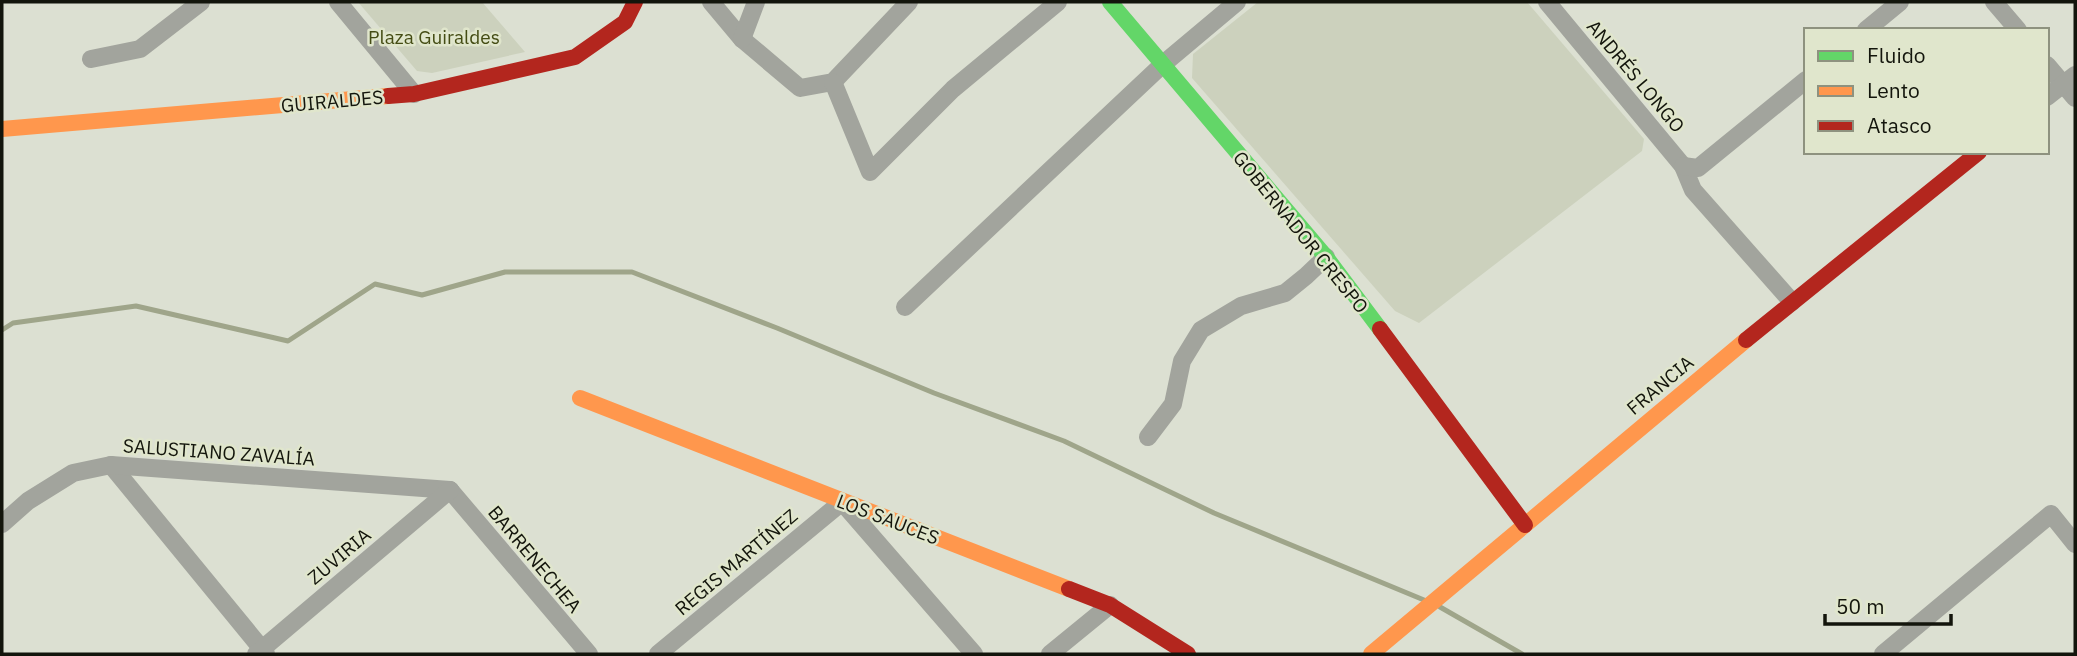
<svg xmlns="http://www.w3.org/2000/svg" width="2077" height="656" viewBox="0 0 2077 656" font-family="'IBM Plex Sans',sans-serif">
  <rect width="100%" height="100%" fill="#dce0d2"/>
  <g fill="#ccd1bd">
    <path d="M358 2H482L525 52 432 73 417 71Z"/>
    <path d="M1258 2H1527L1644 139 1642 151 1419 323 1395 311 1192 78 1193 54Z"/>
  </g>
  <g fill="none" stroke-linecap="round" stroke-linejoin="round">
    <g stroke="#9fa58a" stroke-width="5">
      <path d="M2 330 13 323 136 306 288 341 375 284 422 295 505 272H632L777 328 934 393 1064 441 1214 513 1424 600"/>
      <path d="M1440 607 1522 654"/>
    </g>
    <g stroke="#a2a49d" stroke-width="18">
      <path d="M338 2 414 94"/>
      <path d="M711 2 742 39 800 88 833 82 909 2"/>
      <path d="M1547 2 1683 166 1693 190 1792 302"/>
      <path d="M1994 2 2018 30"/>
      <path d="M1866 30 1900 2"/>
      <path d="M742 39 756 2"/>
      <path d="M91 59 140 49 201 2"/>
      <path d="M2047 65 2075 98"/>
      <path d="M833 82 870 172 953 89 1058 2"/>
      <path d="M2047 97 2075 75"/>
      <path d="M1683 166 1698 168 1806 80"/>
      <path d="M905 307 1162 65 1237 2"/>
      <path d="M1148 437 1173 404 1182 361 1201 330 1241 306 1285 293 1306 276 1326 257"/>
      <path d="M111 465 266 654"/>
      <path d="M450 490 589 654"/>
      <path d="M2 524 28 501 73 473 111 465 450 490"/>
      <path d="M256 654 450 490"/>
      <path d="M658 654 842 502 974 654"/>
      <path d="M1050 654 1110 605"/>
      <path d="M1883 654 2051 514 2075 544"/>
    </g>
    <path stroke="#63d668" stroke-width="16" d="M1110 2 1326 257 1380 329"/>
    <g stroke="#ff974d" stroke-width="16">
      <path d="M2 129 388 96"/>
      <path d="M580 398 1069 589"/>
      <path d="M1371 654 1746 340"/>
    </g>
    <g stroke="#b3261e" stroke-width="16">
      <path d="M388 96 414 94 575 57 625 22 635 2"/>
      <path d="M1380 329 1525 525"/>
      <path d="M1746 340 1979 152"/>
      <path d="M1069 589 1110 605 1188 654"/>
    </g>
  </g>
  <g text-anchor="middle" stroke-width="5" stroke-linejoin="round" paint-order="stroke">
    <g font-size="19" fill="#444c14" stroke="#e0e6cc">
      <text x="434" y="44">Plaza Guiraldes</text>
    </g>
    <g font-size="19" fill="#13150c" stroke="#e0e6cc">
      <text transform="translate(1636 76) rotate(50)" y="7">ANDRÉS LONGO</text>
      <text transform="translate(332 101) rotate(-5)" y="7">GUIRALDES</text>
      <text transform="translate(1301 232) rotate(51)" y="7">GOBERNADOR CRESPO</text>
      <text transform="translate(1660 385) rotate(-40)" y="7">FRANCIA</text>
      <text transform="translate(219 452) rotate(4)" y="7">SALUSTIANO ZAVALÍA</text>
      <text transform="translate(888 519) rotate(21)" y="7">LOS SAUCES</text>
      <text transform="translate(339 556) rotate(-40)" y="7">ZUVIRIA</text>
      <text transform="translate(535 559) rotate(50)" y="7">BARRENECHEA</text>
      <text transform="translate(736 562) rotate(-40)" y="7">REGIS MARTÍNEZ</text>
    </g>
  </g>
  <rect width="2077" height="656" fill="none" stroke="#13150c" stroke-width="7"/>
  <rect x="1804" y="28" width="245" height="126" fill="#e0e6cc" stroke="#8e927f" stroke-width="2"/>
  <rect x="1818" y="51" width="35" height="10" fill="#63d668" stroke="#8e927f" stroke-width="2"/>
  <text x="1867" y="63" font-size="21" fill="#13150c">Fluido</text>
  <rect x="1818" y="86" width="35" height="10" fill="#ff974d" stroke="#8e927f" stroke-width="2"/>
  <text x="1867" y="98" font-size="21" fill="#13150c">Lento</text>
  <rect x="1818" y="121" width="35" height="10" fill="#b3261e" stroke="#8e927f" stroke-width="2"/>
  <text x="1867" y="133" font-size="21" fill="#13150c">Atasco</text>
  <path d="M1825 614v10h126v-10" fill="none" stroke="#13150c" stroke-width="3.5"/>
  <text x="1836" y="614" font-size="21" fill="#13150c" stroke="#e0e6cc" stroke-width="5" paint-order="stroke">50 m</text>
</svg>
